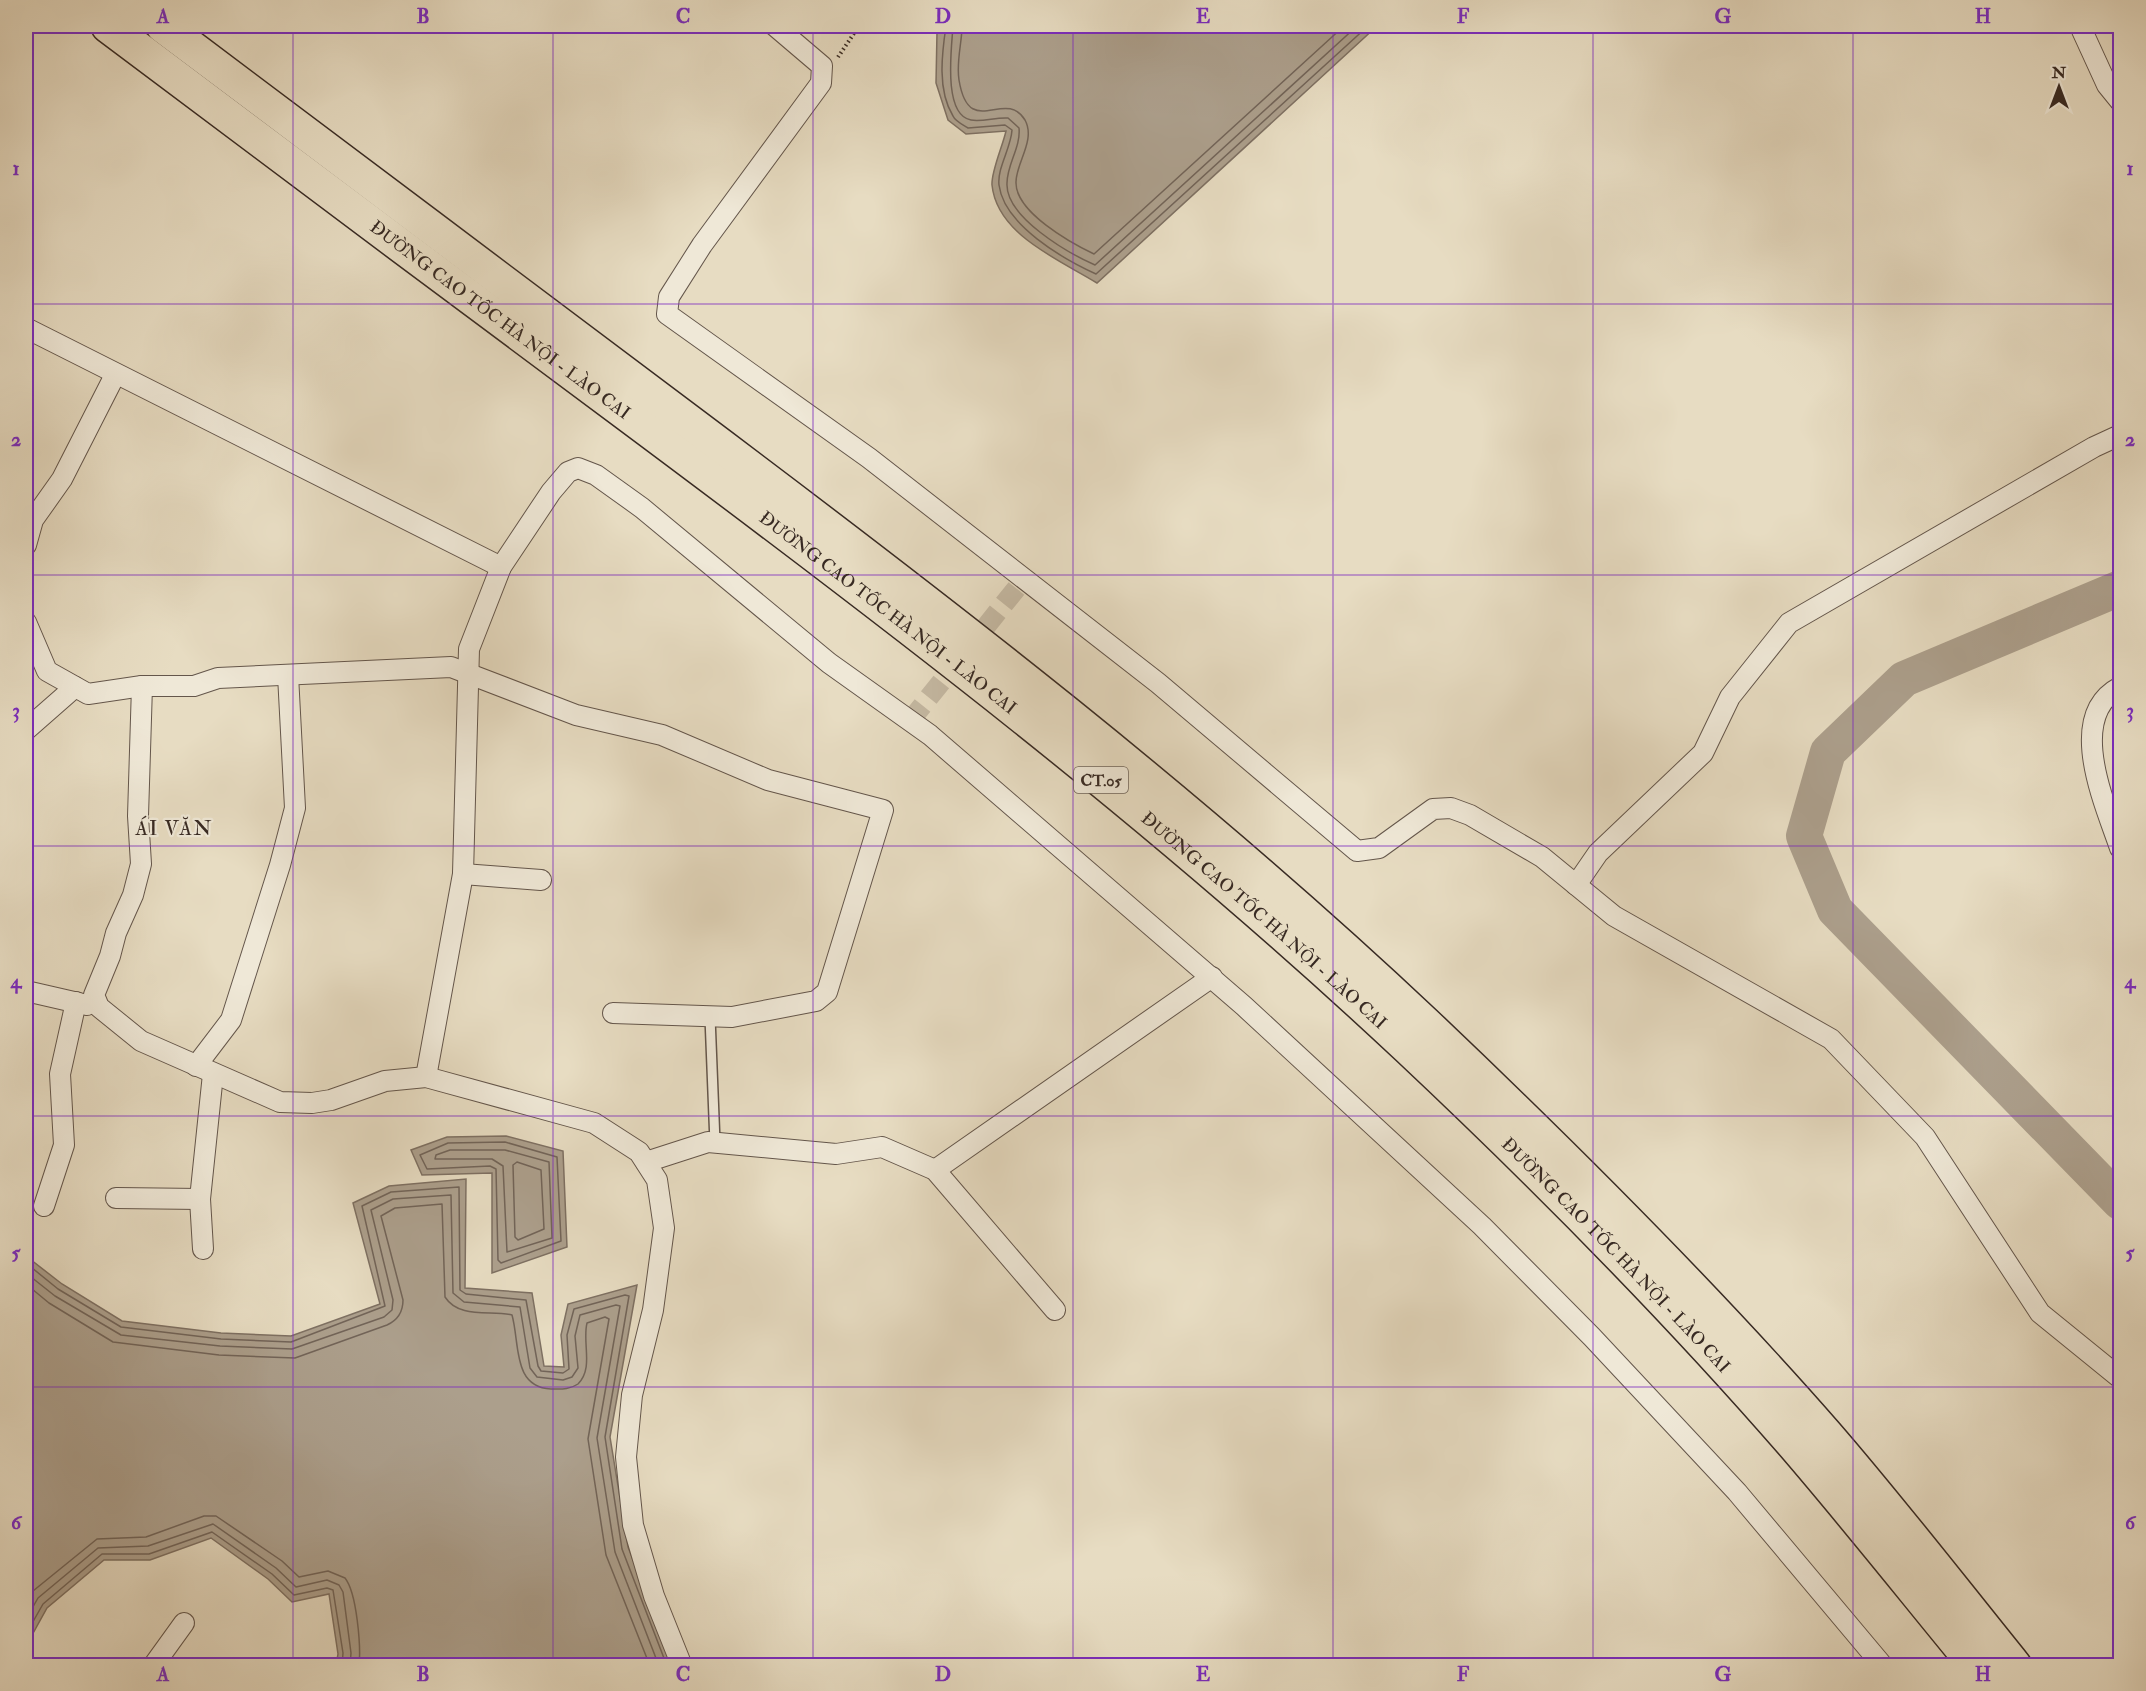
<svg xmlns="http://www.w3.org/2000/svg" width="2146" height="1691" viewBox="0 0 2146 1691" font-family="'IM FELL Double Pica',serif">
  <rect width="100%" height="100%" fill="#e7dcc2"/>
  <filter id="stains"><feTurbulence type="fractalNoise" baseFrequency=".00333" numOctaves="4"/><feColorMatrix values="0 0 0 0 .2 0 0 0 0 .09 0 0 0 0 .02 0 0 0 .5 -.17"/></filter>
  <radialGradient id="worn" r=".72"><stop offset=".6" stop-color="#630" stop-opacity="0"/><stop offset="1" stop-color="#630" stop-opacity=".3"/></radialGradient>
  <g fill="#ac9f8c" stroke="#7e7062" stroke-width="1.5">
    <path d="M941 26H1377L1097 283C1060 260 997 235 992 185 991 172 1003 145 1006 131L966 134 948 120 936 83 937 32Z"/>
    <path d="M506 1136 563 1151 567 1247 492 1273V1173L422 1175 411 1150 447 1137Z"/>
    <path d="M466 1179 465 1288 532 1293 544 1366 564 1367 561 1335 568 1304 637 1285 610 1437 628 1547 674 1665H336L338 1654 329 1594 292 1602 268 1579 211 1538 150 1560H104L47 1608 26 1646V1256L62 1284 122 1321 221 1333 291 1336 380 1304 353 1203 389 1186Z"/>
  </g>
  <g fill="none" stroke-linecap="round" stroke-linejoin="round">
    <g stroke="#726458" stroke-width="1.5">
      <path d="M946 26C942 53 937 90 953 116 955 121 963 125 968 128L1005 125 1012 130C1011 148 997 168 999 185 1004 225 1063 259 1096 274L1368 26"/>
      <path d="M953 26C952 45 942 115 971 120 983 122 996 117 1008 118L1019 128C1021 147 1007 164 1007 183 1005 217 1068 253 1095 265L1357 26"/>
      <path d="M962 26C962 43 956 62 959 80 969 141 1005 87 1025 120 1036 140 1016 163 1016 182 1015 212 1071 243 1094 254L1344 26"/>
      <path d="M505 1142 557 1157 561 1241 501 1263 498 1260 496 1169 490 1166 427 1169 420 1155 448 1143Z"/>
      <path d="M450 1150H505L549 1162 552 1238 507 1252 503 1166 492 1159H435L436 1155Z"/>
      <path d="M517 1162 541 1170 544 1229 518 1240 515 1237 513 1165Z"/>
      <path d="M26 1263 58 1289 121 1327 221 1339 291 1342 385 1306 362 1206 391 1192 459 1187 460 1290 466 1294 526 1300 538 1366 541 1371 563 1373 569 1369 567 1335 574 1309 625 1295 629 1296 605 1437 622 1549 667 1666"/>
      <path d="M26 1273 55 1296 121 1335 220 1346 292 1349 384 1317 392 1310 393 1300 371 1210 393 1199 451 1195 453 1293 464 1302 520 1307 530 1368 537 1377 563 1380 572 1377 578 1368 575 1336 580 1315 616 1305 620 1306 597 1438 615 1552 659 1666"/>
      <path d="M26 1284 49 1303 113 1342 219 1355 295 1358 387 1325C398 1320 403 1312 403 1300L381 1216 395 1208 442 1204 445 1297C459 1319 491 1310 512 1315 520 1343 512 1387 551 1389 561 1389 569 1390 578 1384 594 1368 582 1343 587 1323L605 1317 609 1319 588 1439 606 1555 650 1666"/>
      <path d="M26 1601 33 1591 97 1539 146 1537 204 1516H216L282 1561 299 1577 328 1571 345 1578C357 1593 361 1647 359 1666"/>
      <path d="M26 1619 38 1598 98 1548 148 1546 213 1524 276 1568 296 1587 327 1580 339 1585 343 1592 351 1653 350 1666"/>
      <path d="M26 1634 43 1604 102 1554H149L212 1532 272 1574 294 1595 327 1588 333 1590 343 1653 342 1666"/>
    </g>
    <path stroke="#ac9f8c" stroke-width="36" d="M2120 588 1904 679 1828 752 1804 836 1835 910 2120 1202"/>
    <path stroke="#c4b8a2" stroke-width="20" stroke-dasharray="20 10" stroke-linecap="butt" d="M910 721 1024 579"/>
    <g stroke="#64564b" stroke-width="12">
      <path id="lane" d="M710 1017 715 1143"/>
    </g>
    <g stroke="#64564b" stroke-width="22">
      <g id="street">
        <path d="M775 26 822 66 821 83 702 245 669 297 667 314 869 458 1158 683 1357 851 1379 848 1433 809 1451 808 1470 815 1542 857 1614 916 1831 1039 1925 1137 2040 1313 2120 1378"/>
        <path d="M2080 26 2107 85 2120 101"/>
        <path d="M26 328 501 567"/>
        <path d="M26 545 33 520 62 479 115 375"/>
        <path d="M26 622 47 671 88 694 142 686H194L218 678 451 667 576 715 662 735 768 780 883 810 827 992 816 1001 732 1017 613 1013"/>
        <path d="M142 686 138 816 141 864 133 895 116 933 110 956 94 995 99 1007 141 1041 280 1102 312 1103 331 1100 385 1081 426 1077 594 1123 639 1152 657 1180 664 1228 653 1310 632 1395 626 1457 633 1525 654 1596 682 1666"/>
        <path d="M2120 687C2065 716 2105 804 2120 848"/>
        <path d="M26 730 75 687"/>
        <path d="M463 874 541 880"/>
        <path d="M1576 885 1598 853 1703 753 1730 697 1789 623 2094 447 2120 435"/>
        <path d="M26 991 87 1005"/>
        <path d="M196 1066 231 1020 280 865 295 808 288 675"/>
        <path d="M426 1077 463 874 469 649 501 567 551 492 568 472 578 468 596 475 642 508 829 663 930 735 1244 1006 1482 1226 1592 1337 1737 1492 1883 1666"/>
        <path d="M646 1162 708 1142 836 1154 882 1147 935 1170 1055 1310"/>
        <path d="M935 1170 1212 977"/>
        <path d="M116 1198 200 1199"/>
        <path d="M44 1206 64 1145 60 1074 76 1002"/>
        <path d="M203 1249 200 1199 213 1074"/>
        <path d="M153 1666 184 1623"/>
      </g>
    </g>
    <g stroke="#382a23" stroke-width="36">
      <g id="highway">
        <path id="s1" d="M108 26C278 154 449 282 620 409 891 611 1161 816 1408 1048 1542 1174 1672 1305 1792 1443 1855 1516 1915 1592 1976 1666"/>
        <path d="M163 26C339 158 515 291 691 423 944 613 1195 806 1425 1023 1563 1154 1700 1290 1826 1434 1891 1509 1952 1588 2015 1666"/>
      </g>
    </g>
    <path stroke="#382a23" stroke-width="4" stroke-dasharray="1.5 3" stroke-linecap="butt" d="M838 57 859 26"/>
    <use href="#lane" stroke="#efe8d7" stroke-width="9"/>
    <use href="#street" stroke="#efe8d7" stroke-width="20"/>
    <use href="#highway" stroke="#e7dcc2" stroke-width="33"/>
  </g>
  <path fill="none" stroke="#7b2cbf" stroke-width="1.5" stroke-opacity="0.55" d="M293 26V1666M553 26V1666M813 26V1666M1073 26V1666M1333 26V1666M1593 26V1666M1853 26V1666M26 304H2120M26 575H2120M26 846H2120M26 1116H2120M26 1387H2120"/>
  <g text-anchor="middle" stroke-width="4.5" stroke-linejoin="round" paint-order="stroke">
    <rect fill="#efe8d7" stroke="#6f6359" stroke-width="1.5" x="1074" y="767" width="54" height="26" rx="4.5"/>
    <g font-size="16" font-weight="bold" fill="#382a23">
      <text x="1101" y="786">CT.05</text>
    </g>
    <g font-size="18" fill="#382a23" stroke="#efe8d7">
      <text dy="6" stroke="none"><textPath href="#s1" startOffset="490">ĐƯỜNG CAO TỐC HÀ NỘI - LÀO CAI</textPath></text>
      <text dy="6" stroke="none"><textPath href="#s1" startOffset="976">ĐƯỜNG CAO TỐC HÀ NỘI - LÀO CAI</textPath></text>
      <text dy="6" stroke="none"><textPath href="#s1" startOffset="1462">ĐƯỜNG CAO TỐC HÀ NỘI - LÀO CAI</textPath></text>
      <text dy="6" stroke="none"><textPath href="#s1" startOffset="1948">ĐƯỜNG CAO TỐC HÀ NỘI - LÀO CAI</textPath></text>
    </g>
    <g font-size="20" letter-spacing="1.5" fill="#382a23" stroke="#efe8d7">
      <text x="174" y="835">ÁI VĂN</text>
    </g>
  </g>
  <rect width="2146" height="1691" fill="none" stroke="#e7dcc2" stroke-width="66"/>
  <g transform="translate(2059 87)" stroke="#efe8d7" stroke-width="4.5" paint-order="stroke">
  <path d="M0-4.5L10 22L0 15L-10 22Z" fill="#382a23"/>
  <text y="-9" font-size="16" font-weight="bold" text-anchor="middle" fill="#382a23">N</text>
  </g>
  <rect x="33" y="33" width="2080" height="1625" fill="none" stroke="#7b2cbf" stroke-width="2"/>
  <g font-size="20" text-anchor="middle" font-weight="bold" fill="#7b2cbf">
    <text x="163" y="23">A</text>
    <text x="423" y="23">B</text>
    <text x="683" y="23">C</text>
    <text x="943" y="23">D</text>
    <text x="1203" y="23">E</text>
    <text x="1463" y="23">F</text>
    <text x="1723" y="23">G</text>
    <text x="1983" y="23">H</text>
    <text x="16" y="175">1</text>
    <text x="2130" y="175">1</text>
    <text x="16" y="446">2</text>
    <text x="2130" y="446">2</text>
    <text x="16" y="717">3</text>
    <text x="2130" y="717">3</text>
    <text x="16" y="988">4</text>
    <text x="2130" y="988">4</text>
    <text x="16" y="1259">5</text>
    <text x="2130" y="1259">5</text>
    <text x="16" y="1529">6</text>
    <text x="2130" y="1529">6</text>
    <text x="163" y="1681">A</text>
    <text x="423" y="1681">B</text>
    <text x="683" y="1681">C</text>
    <text x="943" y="1681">D</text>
    <text x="1203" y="1681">E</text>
    <text x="1463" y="1681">F</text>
    <text x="1723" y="1681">G</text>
    <text x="1983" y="1681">H</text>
  </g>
  <rect width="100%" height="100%" filter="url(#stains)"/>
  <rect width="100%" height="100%" fill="url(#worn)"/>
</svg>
